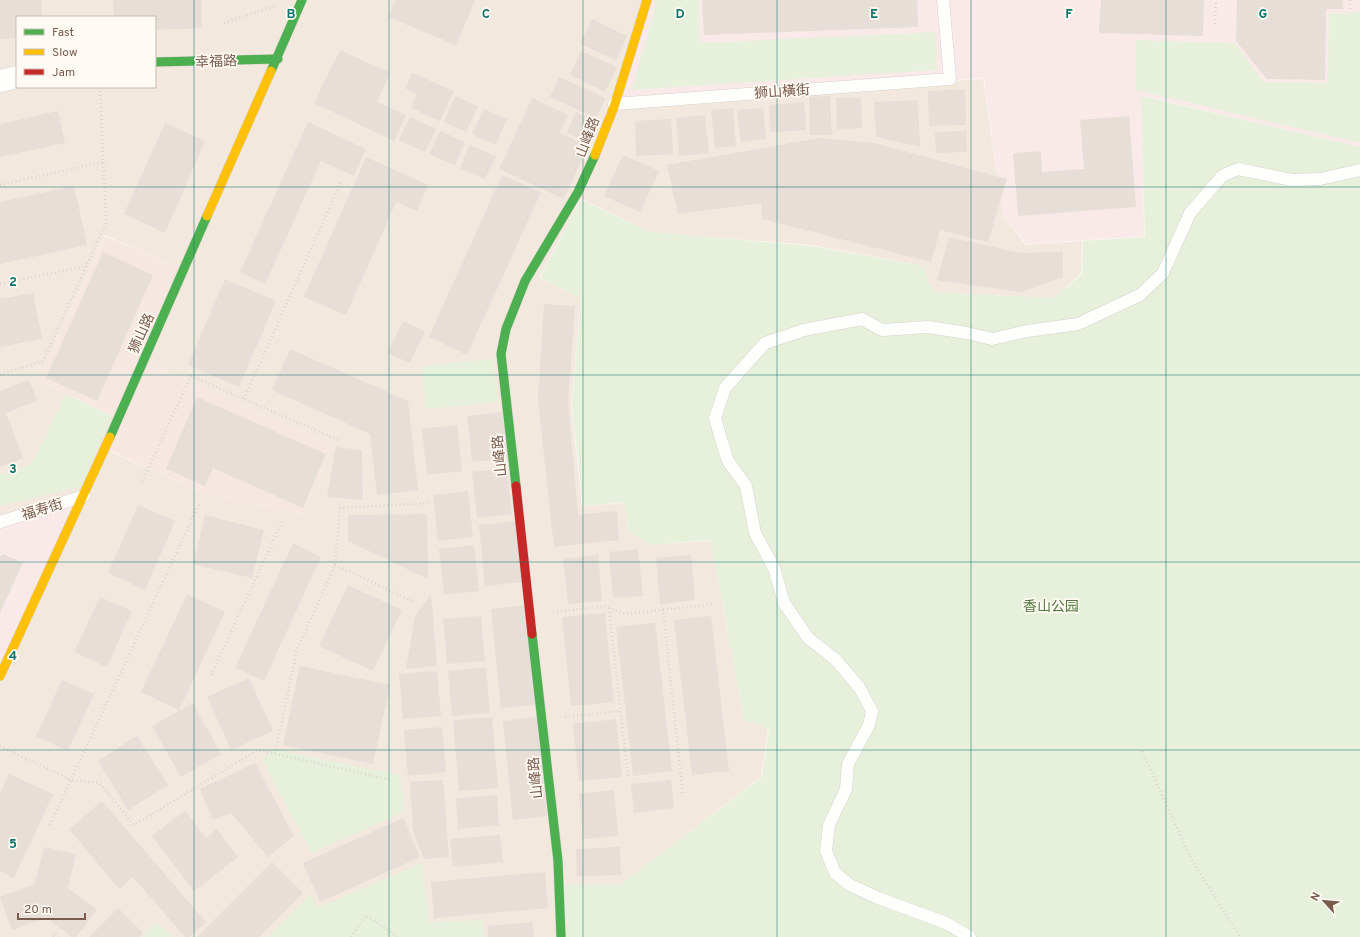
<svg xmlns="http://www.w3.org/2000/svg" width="1360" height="937" viewBox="0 0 1360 937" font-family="Overpass,'Noto Sans SC',sans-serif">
  <rect width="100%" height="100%" fill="#f9f5f0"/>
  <path fill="#f2e8de" d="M0 0H646L614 104 983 79 1003 217 1026 245 1082 241 1081 273 1054 298 933 292 923 266 812 245 650 232 581 199 539 278 581 298 571 405 582 506 625 503 628 531 651 545 711 541 744 720 768 729 761 777 621 884H563L566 937H0V83L17 87H155V64L277 60 184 270 105 235 39 381 118 418 105 449 204 494 302 514 333 445 144 361 278 59 155 61V17H17V75L0 79Z"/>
  <path fill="#f6e8e1" d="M105 236 184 270 144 361 333 445 303 514 204 494 105 448 119 418 39 381Z"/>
  <g fill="#fae9e9">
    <path d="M647 0H1360V147L1141 95 1144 236 1027 244 1003 217 984 78 614 103Z"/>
    <path d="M83 496 0 675V522Z"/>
  </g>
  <g fill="#e7f0db">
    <path d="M657 0H698L700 43 936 32 937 70 632 90Z"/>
    <path d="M1360 12V143L1136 90V40L1234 43 1264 82 1328 83 1329 13Z"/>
    <path d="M1141 96 1360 147V937H566L563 884H621L762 777 769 729 744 720 711 540 651 545 628 531 625 502 583 506 572 405 581 298 540 278 581 200 650 232 812 246 923 266 933 292 1054 298 1082 274 1083 241 1145 237Z"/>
    <path d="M493 359 498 402 426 409 422 366Z"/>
    <path d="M65 394 112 416 82 486 0 506V475L32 464Z"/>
    <path d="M273 749 400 775 405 811 312 853 262 760Z"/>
    <path d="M422 863 429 922 482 920 484 937H268L311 894 317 908Z"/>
    <path d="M157 922 173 937H142Z"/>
  </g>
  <g fill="#e6ded7">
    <path d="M0 0H41L42 17H17V38L0 39Z"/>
    <path d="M113 0H201L202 28 155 30V17H114Z"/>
    <path d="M396 0H475L456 45 388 17Z"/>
    <path d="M702 0H917L918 27 704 35Z"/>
    <path d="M1101 0H1204L1203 36 1099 33Z"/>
    <path d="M1237 0H1343V9H1326L1325 80 1267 79 1236 41Z"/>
    <path d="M592 19 627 36 616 60 580 44Z"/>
    <path d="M340 50 390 73 377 102 406 115 394 141 314 103Z"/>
    <path d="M581 51 617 67 605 92 570 75Z"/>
    <path d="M412 73 454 91 440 121 411 108 417 94 405 88Z"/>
    <path d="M559 77 606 98 596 118 550 97Z"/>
    <path d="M965 89 966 125 929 126 928 91Z"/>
    <path d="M455 96 478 106 466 132 444 122Z"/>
    <path d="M830 96 832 135H810L809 97Z"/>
    <path d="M861 97 862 128 837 129 836 98Z"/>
    <path d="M532 98 568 115 560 133 588 146 564 199 499 169Z"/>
    <path d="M918 100 920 147 876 137 874 102Z"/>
    <path d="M804 102 806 130 770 132 769 105Z"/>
    <path d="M733 108 736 146 715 148 711 110Z"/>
    <path d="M763 108 766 139 741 142 737 110Z"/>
    <path d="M484 109 507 119 495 145 472 134Z"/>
    <path d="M58 111 65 143 0 157V124Z"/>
    <path d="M576 112 599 123 589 143 567 133Z"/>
    <path d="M705 115 709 153 679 156 676 118Z"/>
    <path d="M1129 116 1136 207 1018 216 1013 153 1041 151 1042 172 1084 169 1080 120Z"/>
    <path d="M410 117 436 129 425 152 399 140Z"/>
    <path d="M671 119 673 154 636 156 635 121Z"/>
    <path d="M308 122 366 149 354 176 321 161 265 284 240 272Z"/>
    <path d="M165 123 205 141 165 233 124 214Z"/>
    <path d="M440 131 465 142 455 165 429 154Z"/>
    <path d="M966 131 967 152 936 153 935 132Z"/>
    <path d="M820 138 874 143 1007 179 988 242 940 230 931 262 762 219 761 203 678 214 667 165Z"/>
    <path d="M470 145 496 156 485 179 460 168Z"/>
    <path d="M623 155 659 171 640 212 604 196Z"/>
    <path d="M366 157 428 185 417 211 396 202 346 315 304 297Z"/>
    <path d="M502 175 541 192 467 355 429 337Z"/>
    <path d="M74 186 87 245 0 264V202Z"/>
    <path d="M949 237 1020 253 1063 252V277L1021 292 937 280Z"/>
    <path d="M103 252 153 275 97 401 46 378Z"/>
    <path d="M225 279 276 301 239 387 188 365Z"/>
    <path d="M33 293 42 339 0 347V299Z"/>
    <path d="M544 304 575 306 568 402 578 515 617 511 619 540 554 547 538 400Z"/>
    <path d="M403 321 425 331 410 363 387 353Z"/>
    <path d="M290 349 408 401 418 490 377 495 370 434 272 390Z"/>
    <path d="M29 380 37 401 6 413 23 458 0 467V391Z"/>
    <path d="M197 397 326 454 303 508 213 468 205 486 166 469Z"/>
    <path d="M503 412 508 458 472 462 467 416Z"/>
    <path d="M457 425 462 471 427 475 422 429Z"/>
    <path d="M336 447 362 450 363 500 327 497Z"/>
    <path d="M507 468 512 514 477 518 472 472Z"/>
    <path d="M468 491 473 537 438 541 433 495Z"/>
    <path d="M138 505 175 521 145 590 108 573Z"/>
    <path d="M427 514 428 579 348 541V515Z"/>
    <path d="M205 515 264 530 252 578 193 564Z"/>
    <path d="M516 521 523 582 485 586 479 525Z"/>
    <path d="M293 543 321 557 264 681 235 668Z"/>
    <path d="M474 545 479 591 444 595 439 549Z"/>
    <path d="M638 549 643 596 613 598 609 552Z"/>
    <path d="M3 554 23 563 0 613V556Z"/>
    <path d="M598 555 602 601 568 604 563 559Z"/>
    <path d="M691 555 695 600 660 604 656 558Z"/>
    <path d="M348 585 402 610 373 671 319 646Z"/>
    <path d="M187 594 225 612 179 710 141 692Z"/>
    <path d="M431 594 437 666 406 669 415 616Z"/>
    <path d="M100 597 132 611 107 667 74 652Z"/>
    <path d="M526 605 535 705 501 708 491 609Z"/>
    <path d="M605 613 614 702 571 706 562 617Z"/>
    <path d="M481 616 485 661 447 664 443 619Z"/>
    <path d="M711 616 729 771 692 775 674 620Z"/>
    <path d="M655 623 672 771 633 776 616 627Z"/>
    <path d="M300 666 390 685 373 764 283 745Z"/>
    <path d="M486 667 490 713 452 716 448 671Z"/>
    <path d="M437 671 441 716 403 719 399 674Z"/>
    <path d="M249 678 273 731 231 750 207 697Z"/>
    <path d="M62 680 94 694 68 751 36 736Z"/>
    <path d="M193 703 221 754 181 777 152 726Z"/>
    <path d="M492 717 498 788 459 791 453 720Z"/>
    <path d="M537 717 547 816 513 820 503 721Z"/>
    <path d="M616 719 622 777 579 781 573 724Z"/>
    <path d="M442 727 446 772 408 776 404 730Z"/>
    <path d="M137 736 168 785 128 810 98 761Z"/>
    <path d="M255 763 294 836 268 857 231 813 213 820 200 789Z"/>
    <path d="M9 774 53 794 14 878 0 871V793Z"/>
    <path d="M443 780 449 857 424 859 413 831 410 782Z"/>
    <path d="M671 780 674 808 634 813 631 784Z"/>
    <path d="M614 790 618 836 583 839 579 794Z"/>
    <path d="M497 795 499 825 458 829 456 798Z"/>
    <path d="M102 801 206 922 189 937H185L133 877 119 889 69 829Z"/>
    <path d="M185 811 206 838 217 829 238 857 194 891 152 836Z"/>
    <path d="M403 818 420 857 320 902 303 863Z"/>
    <path d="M500 835 503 862 453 867 450 839Z"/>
    <path d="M44 847 76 854 68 888 97 910 76 937H72L47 918 12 930 0 897 35 884Z"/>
    <path d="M620 847 621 875 577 876 576 849Z"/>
    <path d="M272 862 303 893 259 937H197Z"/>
    <path d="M545 872 548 908 434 918 431 882Z"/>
    <path d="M118 908 143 933 139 937H89Z"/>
    <path d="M532 922 534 937H488L487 926Z"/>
  </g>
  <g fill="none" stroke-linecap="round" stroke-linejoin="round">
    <g stroke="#d7d1cb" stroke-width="13">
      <g id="lane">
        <path d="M614 104 950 79 943 0"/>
        <path d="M0 522 84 496"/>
        <path d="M970 937 946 923 878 898 850 885 835 873 826 851 829 825 846 789 848 764 869 725 872 711 859 687 835 659 808 638 784 603 774 568 755 533 746 486 728 461 723 446 715 418 725 388 765 343 804 330 862 319 882 330 928 327 967 333 992 339 1027 331 1078 324 1140 295 1163 273 1190 213 1222 176 1238 169 1292 180 1320 179 1360 170"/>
      </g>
    </g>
    <g stroke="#d7d1cb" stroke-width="23">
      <path id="street" d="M0 81 17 77"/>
    </g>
    <g stroke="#d9d2cb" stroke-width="10">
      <g id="fast">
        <path d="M155 62 278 59"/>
        <path d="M271 71 302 0"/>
        <path d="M110 437 207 216"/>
        <path d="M516 486 501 354 506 329 525 281 578 192 595 155"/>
        <path d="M532 634 558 861 561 937"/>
      </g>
    </g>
    <g stroke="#d9d2cb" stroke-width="10">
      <g id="slow">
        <path d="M595 155 614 107 647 0"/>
        <path d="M207 216 271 71"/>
        <path d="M0 676 110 437"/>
      </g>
    </g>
    <g stroke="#d9d2cb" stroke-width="10">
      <path id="jam" d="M516 486 532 634"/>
    </g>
    <g stroke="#dcd5d0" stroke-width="2.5" stroke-dasharray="1 3" stroke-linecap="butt">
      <path d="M1350 0V11"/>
      <path d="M224 23 275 6"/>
      <path d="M1215 24 1216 0"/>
      <path d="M0 185 103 162"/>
      <path d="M0 284 87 266"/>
      <path d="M0 375 43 361 106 223 100 87"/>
      <path d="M244 399 341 182"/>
      <path d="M142 482 191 376 338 440"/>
      <path d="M335 565 412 601"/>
      <path d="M609 608 628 776"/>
      <path d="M663 609 683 796"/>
      <path d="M553 612 605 606 625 614 714 604"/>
      <path d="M211 675 283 520"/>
      <path d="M565 717 620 711"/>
      <path d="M0 746 71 780 99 783 134 825 258 750 391 780"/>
      <path d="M1142 751 1191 859 1240 937"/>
      <path d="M275 754 297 650 335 565 340 508 429 503"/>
      <path d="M50 825 200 502"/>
      <path d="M53 937 56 934 59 937"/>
      <path d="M351 937 366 915 397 937"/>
    </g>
    <use href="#lane" stroke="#fefefd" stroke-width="12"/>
    <use href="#street" stroke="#fefefd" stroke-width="22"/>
    <use href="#fast" stroke="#4caf50" stroke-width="9"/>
    <use href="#slow" stroke="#ffc107" stroke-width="9"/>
    <use href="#jam" stroke="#c62828" stroke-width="9"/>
  </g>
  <path fill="none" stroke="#0f766e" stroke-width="1" stroke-opacity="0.55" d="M194 0V937M389 0V937M583 0V937M777 0V937M971 0V937M1166 0V937M0 187H1360M0 375H1360M0 562H1360M0 750H1360"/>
  <g text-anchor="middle" stroke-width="3.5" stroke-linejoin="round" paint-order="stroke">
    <g font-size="14" fill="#7a5c4d" stroke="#fffaf3">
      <text transform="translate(216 61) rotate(-2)" y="5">幸福路</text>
      <text transform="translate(782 91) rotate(-4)" y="5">狮山橫街</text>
      <text transform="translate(587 137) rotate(-69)" y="5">山峰路</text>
      <text transform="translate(141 333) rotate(-66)" y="5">狮山路</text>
      <text transform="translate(499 456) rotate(-96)" y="5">山峰路</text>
      <text transform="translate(42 509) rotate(-17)" y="5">福寿街</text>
      <text transform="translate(535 778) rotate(-96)" y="5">山峰路</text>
    </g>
    <g font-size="14" fill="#537a41" stroke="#fffaf3">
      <text x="1051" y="611">香山公园</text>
    </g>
  </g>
  <g font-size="13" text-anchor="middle" font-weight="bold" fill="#0f766e" stroke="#fffaf3" stroke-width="3.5" stroke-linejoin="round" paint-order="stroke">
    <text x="291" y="18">B</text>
    <text x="486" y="18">C</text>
    <text x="680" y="18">D</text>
    <text x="874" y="18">E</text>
    <text x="1069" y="18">F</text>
    <text x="1263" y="18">G</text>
    <text x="13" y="286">2</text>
    <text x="13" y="473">3</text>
    <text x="13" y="660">4</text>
    <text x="13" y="848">5</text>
  </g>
  <rect x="16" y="16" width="140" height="72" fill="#fffaf3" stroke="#cabbb1"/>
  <rect x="24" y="29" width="20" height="6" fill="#4caf50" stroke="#cabbb1"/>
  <text x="52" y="36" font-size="12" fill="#7a5c4d">Fast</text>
  <rect x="24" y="49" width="20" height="6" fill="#ffc107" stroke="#cabbb1"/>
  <text x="52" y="56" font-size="12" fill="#7a5c4d">Slow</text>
  <rect x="24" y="69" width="20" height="6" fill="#c62828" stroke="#cabbb1"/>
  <text x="52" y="76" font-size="12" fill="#7a5c4d">Jam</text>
  <g transform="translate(1324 901) rotate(297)" stroke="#fffaf3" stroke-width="3" paint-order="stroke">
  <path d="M0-3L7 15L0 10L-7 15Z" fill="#7a5c4d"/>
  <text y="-6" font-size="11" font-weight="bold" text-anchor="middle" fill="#7a5c4d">N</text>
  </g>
  <path d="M18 913v6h67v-6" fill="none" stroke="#7a5c4d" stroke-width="2"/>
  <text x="24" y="913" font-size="12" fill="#7a5c4d" stroke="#fffaf3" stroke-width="3" paint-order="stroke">20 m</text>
</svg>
